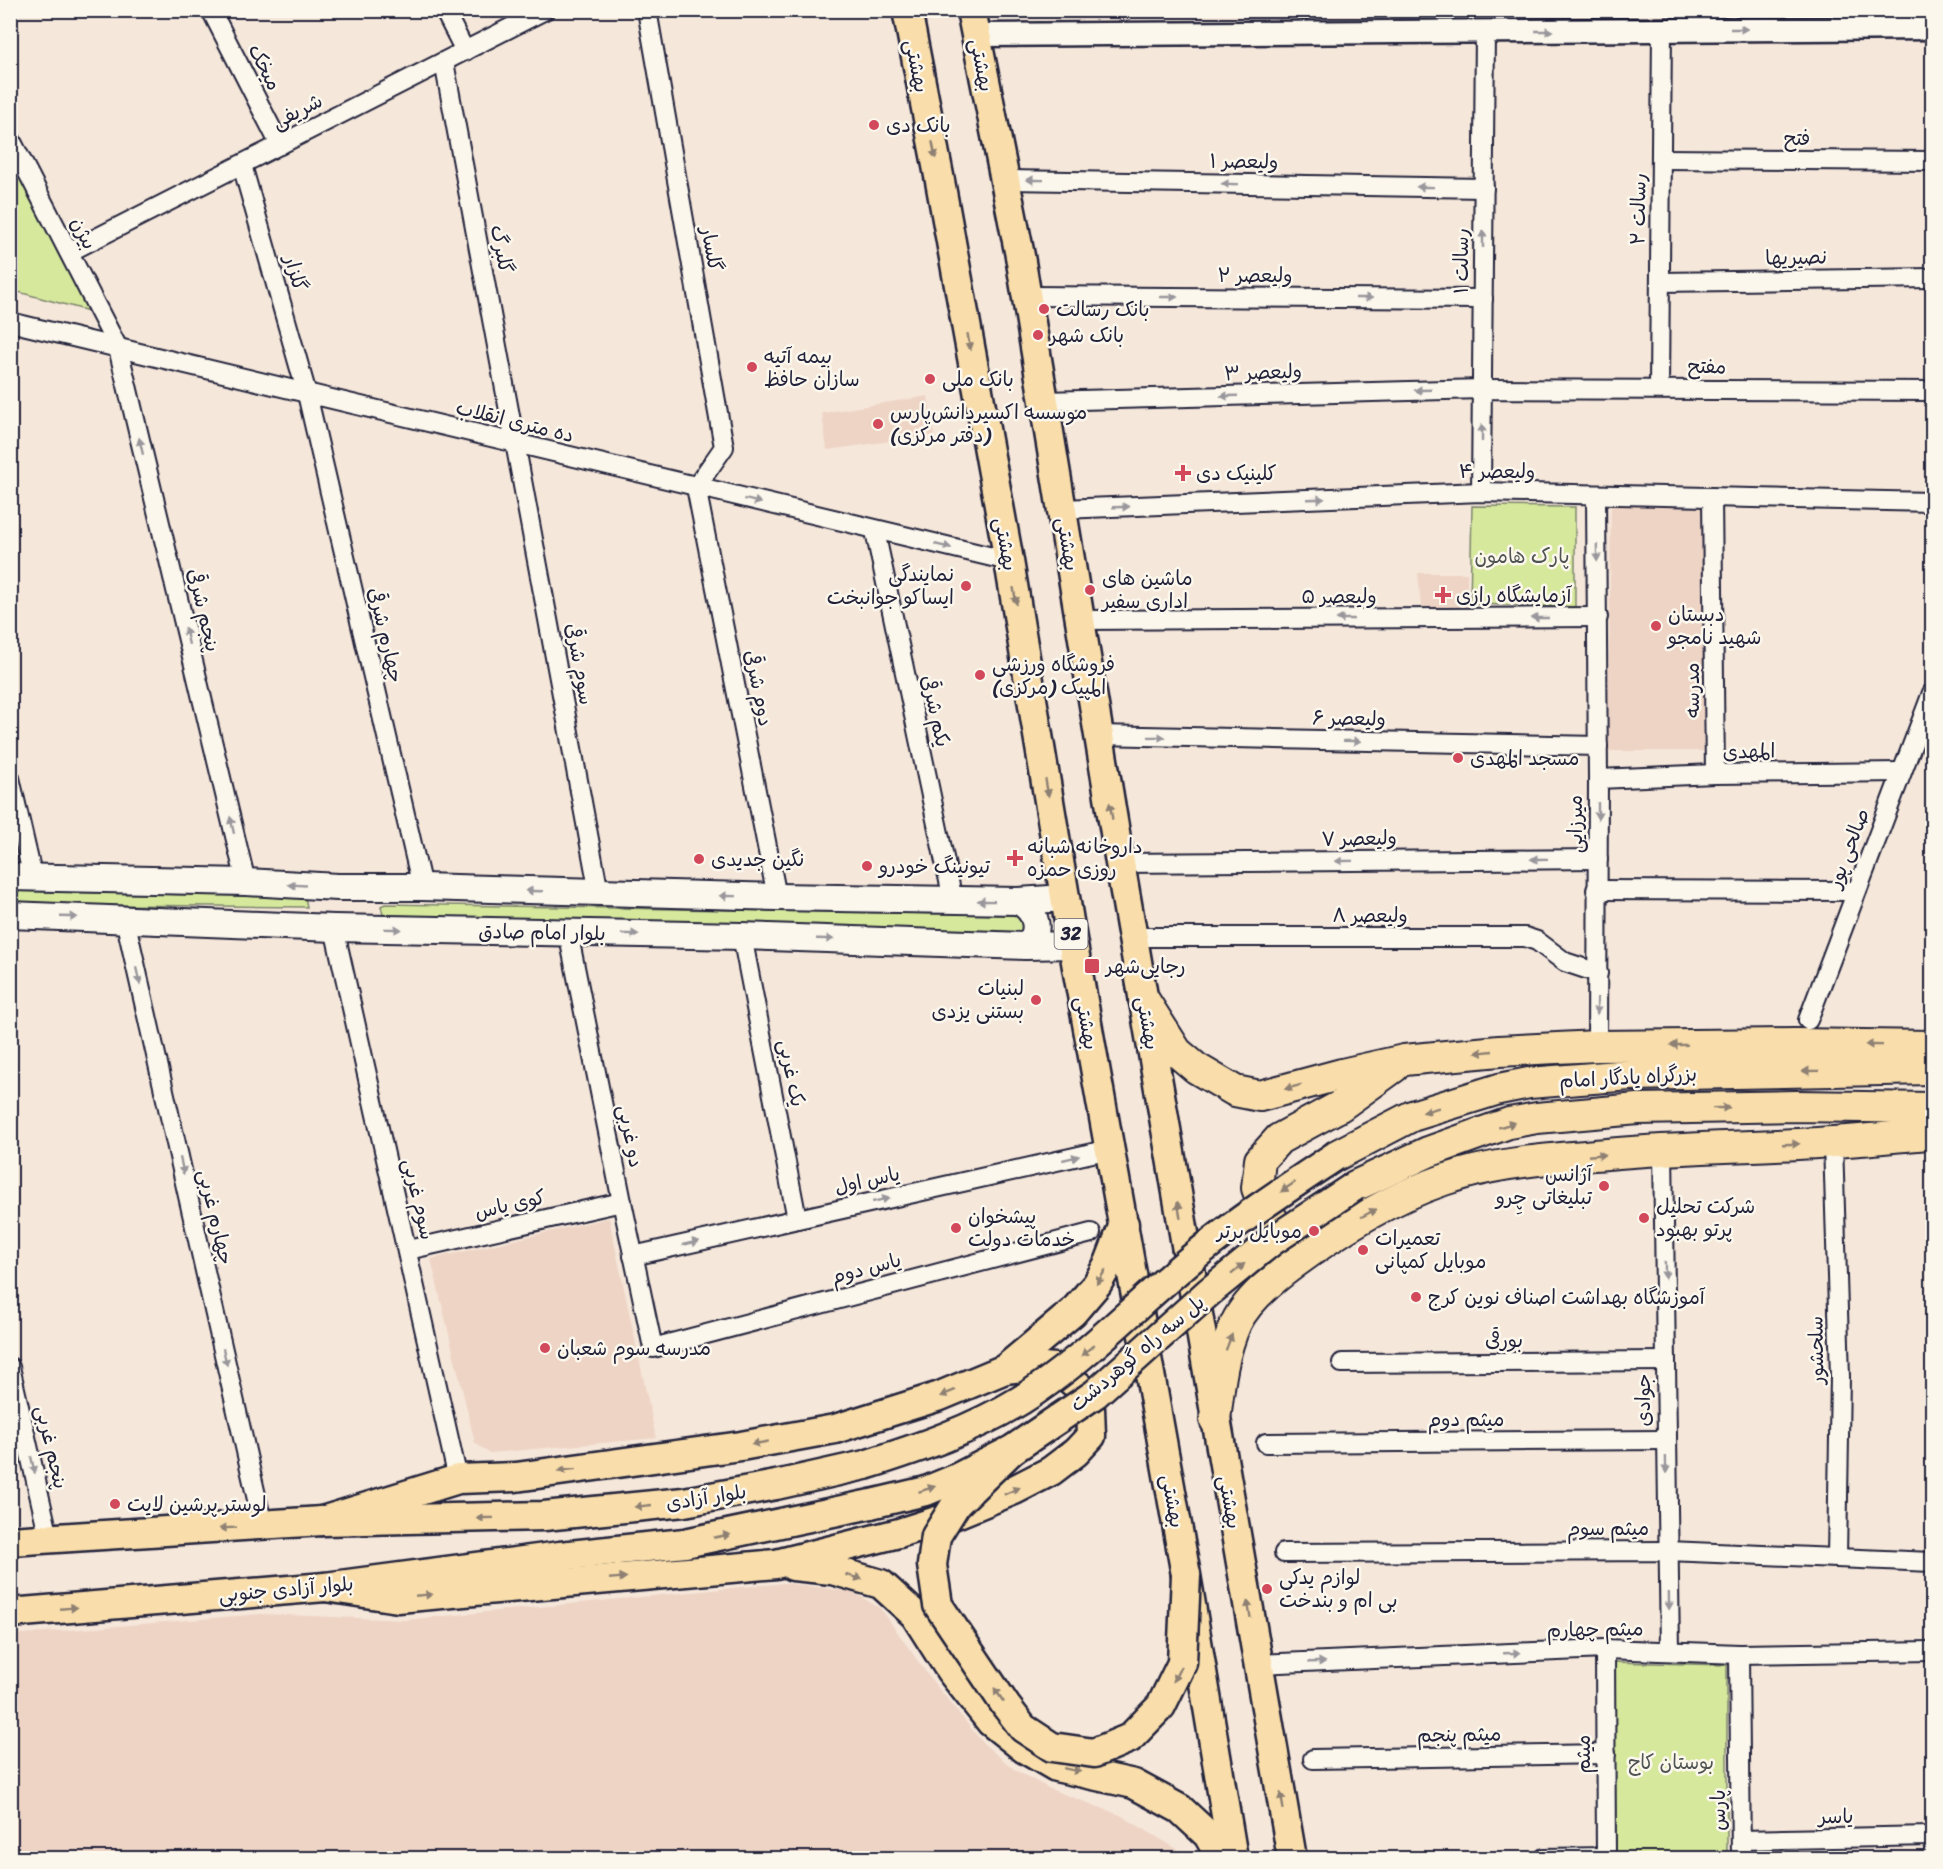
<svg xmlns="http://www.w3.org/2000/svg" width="1943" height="1869" viewBox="0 0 1943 1869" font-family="Sriracha,'Playpen Sans Arabic',sans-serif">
  <rect width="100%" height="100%" fill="#f5e7da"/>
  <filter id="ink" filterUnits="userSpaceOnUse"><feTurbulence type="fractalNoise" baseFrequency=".0167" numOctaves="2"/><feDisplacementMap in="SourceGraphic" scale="12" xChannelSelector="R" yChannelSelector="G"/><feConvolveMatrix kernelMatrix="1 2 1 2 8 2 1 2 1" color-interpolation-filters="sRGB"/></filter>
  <g filter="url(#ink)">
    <g fill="#eed4c5">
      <path d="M928 396 934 435 827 450 822 413Z"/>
      <path d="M1703 499V751H1608L1611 500Z"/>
      <path d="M1418 573H1467V618H1422Z"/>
      <path d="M609 1218 656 1438 489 1453 475 1443 431 1259Z"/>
      <path d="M785 1583 853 1592 881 1609 930 1678 984 1744 1015 1770 1050 1789 1120 1815 1182 1852 1187 1858H11V1635L261 1614 405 1620Z"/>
    </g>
    <g fill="#d6e89c" stroke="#7c856c" stroke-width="1.5">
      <path d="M11 151 89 311 11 290Z"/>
      <path d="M1472 506 1575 507V607L1470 604Z"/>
      <path d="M11 891 305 897 307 907 11 904Z"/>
      <path d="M385 904 1014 915 1020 920 1024 927 1019 932 383 915 381 906Z"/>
      <path d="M1614 1662 1727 1665V1858H1616Z"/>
    </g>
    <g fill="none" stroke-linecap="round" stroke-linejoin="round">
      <g stroke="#22223b" stroke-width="22">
        <g id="minor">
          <path d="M211 10 280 145"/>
          <path d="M444 10 465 51"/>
          <path d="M647 10 724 447 696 487"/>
          <path d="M444 62 599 893"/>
          <path d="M10 138 118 348 246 882"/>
          <path d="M1661 159 1932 161"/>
          <path d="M242 165 307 394 422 887"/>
          <path d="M1004 180 1484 188"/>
          <path d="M69 252 545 10"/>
          <path d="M1660 282 1932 278"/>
          <path d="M1027 296 1483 299"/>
          <path d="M10 322 1009 561"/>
          <path d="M1659 388 1662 30"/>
          <path d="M1045 401 1482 389 1932 391"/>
          <path d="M696 487 777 897"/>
          <path d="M1481 492 1485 31"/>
          <path d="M1596 495 1598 779 1597 1046"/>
          <path d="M1712 497 1715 774"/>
          <path d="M1062 509 1481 492 1932 502"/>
          <path d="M875 531 953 900"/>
          <path d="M1080 620 1598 617"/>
          <path d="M1098 735 1598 746"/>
          <path d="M10 778 33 878"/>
          <path d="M1598 779 1715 774 1901 772"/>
          <path d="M1120 863 1598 859"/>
          <path d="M1596 890 1856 891"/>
          <path d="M125 919 263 1526"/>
          <path d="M334 928 458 1479"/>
          <path d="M568 932 622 1202 653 1348 1091 1233"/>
          <path d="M742 936 797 1219"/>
          <path d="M1133 937H1525L1537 941 1565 962 1598 973"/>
          <path d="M1808 1020 1932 693"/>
          <path d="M1833 1142 1840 1377 1837 1557"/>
          <path d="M1663 1149 1670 1651"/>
          <path d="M408 1250 622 1202"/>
          <path d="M633 1256 1110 1149"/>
          <path d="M1342 1363 1666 1361"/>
          <path d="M10 1367 49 1538"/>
          <path d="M1266 1443 1666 1440"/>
          <path d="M1284 1553 1668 1551 1932 1562"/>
          <path d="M1605 1649 1606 1858"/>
          <path d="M1739 1654 1741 1858"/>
          <path d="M1259 1664 1605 1649 1739 1654 1932 1651"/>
          <path d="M1313 1759 1606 1754"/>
          <path d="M1741 1840 1932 1836"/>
          <path d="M1544 1858 1606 1857"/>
        </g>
      </g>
      <g stroke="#22223b" stroke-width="27">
        <path id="tertiary" d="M976 35 1932 28"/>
      </g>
      <g stroke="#22223b" stroke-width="30">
        <g id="secondary">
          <path d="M10 877 246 882 338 887H422L777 897 1018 901 1066 898"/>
          <path d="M1018 901C1036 909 1043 933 1026 946"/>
          <path d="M10 915 334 928 742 936 1026 946 1073 945"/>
        </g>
      </g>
      <g stroke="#22223b" stroke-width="33">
        <g id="primary">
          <path d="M907 10 940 181 1009 561 1073 945 1186 1575 1233 1858"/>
          <path d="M971 10 1020 256 1120 863 1292 1858"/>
          <path d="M322 1521 458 1479 516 1477 741 1446 835 1429 940 1396 1005 1369 1073 1312 1097 1284 1109 1263 1124 1224"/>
          <path d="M10 1541 322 1521 544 1516 684 1502 776 1485 865 1465"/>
          <path d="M793 1566 832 1570 881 1584 915 1615 950 1670 991 1722 1025 1749 1056 1767 1134 1784 1180 1809 1208 1835 1221 1858"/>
          <path d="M325 1587 398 1598 776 1564 899 1533 946 1518 1014 1490 1051 1471 1076 1452 1091 1436 1090 1408 1080 1387 1054 1368 1032 1366 1005 1369"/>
          <path d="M10 1613 325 1587 560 1556 685 1543 871 1504"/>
        </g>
      </g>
      <g stroke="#22223b" stroke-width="34">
        <g id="trunk">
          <path d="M1144 1000 1177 1052 1196 1068 1235 1091 1260 1096 1342 1074 1404 1060 1499 1051 1597 1046 1795 1044 1932 1046"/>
          <path d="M1337 1155 1412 1116 1499 1089 1529 1083 1631 1075 1932 1069"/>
          <path d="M1355 1186 1428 1152 1509 1123 1537 1118 1638 1109 1796 1106 1932 1108"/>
          <path d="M1309 1239 1276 1225 1262 1202 1257 1188 1260 1160 1279 1139 1340 1106 1394 1067"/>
          <path d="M1215 1420C1219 1387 1222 1354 1236 1323 1249 1296 1283 1271 1307 1254 1355 1219 1406 1190 1463 1174 1510 1161 1559 1158 1607 1154 1682 1147 1758 1147 1833 1142 1866 1140 1899 1136 1932 1134"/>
        </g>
      </g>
      <use href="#minor" stroke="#fbf7ec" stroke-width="18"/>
      <use href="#tertiary" stroke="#fbf7ec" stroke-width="22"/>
      <use href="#secondary" stroke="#fbf7ec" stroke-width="26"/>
      <use href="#primary" stroke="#f9deab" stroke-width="28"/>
      <use href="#trunk" stroke="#f9deab" stroke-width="30"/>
      <g stroke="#22223b" stroke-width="33" stroke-linecap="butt">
        <g id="primary-bridge">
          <path d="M1012 1450 956 1504 936 1536 932 1565 938 1605 1006 1706 1023 1728 1052 1747 1094 1753 1130 1738 1161 1706 1182 1663 1186 1575"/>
          <path d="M865 1465C919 1448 972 1430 1021 1400 1085 1360 1137 1303 1196 1255 1241 1218 1289 1187 1337 1155"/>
          <path d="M871 1504 926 1491 955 1479 1012 1450 1095 1394 1209 1292 1272 1241 1355 1186"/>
        </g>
      </g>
      <use href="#primary-bridge" stroke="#f9deab" stroke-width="28"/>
    </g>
    <defs><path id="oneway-solid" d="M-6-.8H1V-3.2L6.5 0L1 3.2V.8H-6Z" transform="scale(1.5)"/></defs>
    <g fill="#99979c">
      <use href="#oneway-solid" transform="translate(1739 29)"/>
      <use href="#oneway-solid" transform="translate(1544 31)"/>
      <use href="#oneway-solid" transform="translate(1035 180) rotate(-179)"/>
      <use href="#oneway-solid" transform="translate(1230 184) rotate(-179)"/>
      <use href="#oneway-solid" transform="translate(1425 187) rotate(-179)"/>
      <use href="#oneway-solid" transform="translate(1483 239) rotate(-90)"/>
      <use href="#oneway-solid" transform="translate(1169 297)"/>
      <use href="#oneway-solid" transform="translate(1364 298)"/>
      <use href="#oneway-solid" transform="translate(1423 390) rotate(178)"/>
      <use href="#oneway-solid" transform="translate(1229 396) rotate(178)"/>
      <use href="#oneway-solid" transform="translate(1482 433) rotate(-90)"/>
      <use href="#oneway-solid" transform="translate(141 446) rotate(-103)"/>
      <use href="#oneway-solid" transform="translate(1316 499) rotate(-2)"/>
      <use href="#oneway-solid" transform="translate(753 501) rotate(14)"/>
      <use href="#oneway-solid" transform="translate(1121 507) rotate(-2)"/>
      <use href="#oneway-solid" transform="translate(943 546) rotate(13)"/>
      <use href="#oneway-solid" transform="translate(1597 553) rotate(89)"/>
      <use href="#oneway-solid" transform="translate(1540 618) rotate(180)"/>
      <use href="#oneway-solid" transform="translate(1345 619) rotate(180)"/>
      <use href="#oneway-solid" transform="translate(187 636) rotate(-103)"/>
      <use href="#oneway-solid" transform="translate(1157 737) rotate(1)"/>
      <use href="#oneway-solid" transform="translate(1352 741) rotate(1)"/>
      <use href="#oneway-solid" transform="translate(1598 811) rotate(90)"/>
      <use href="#oneway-solid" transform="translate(232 825) rotate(-103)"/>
      <use href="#oneway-solid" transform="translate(1539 859) rotate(179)"/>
      <use href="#oneway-solid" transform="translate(1344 861) rotate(179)"/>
      <use href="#oneway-solid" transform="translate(297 885) rotate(-177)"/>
      <use href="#oneway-solid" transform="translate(534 891) rotate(-178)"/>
      <use href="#oneway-solid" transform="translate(728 896) rotate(-179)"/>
      <use href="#oneway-solid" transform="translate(986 901) rotate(-179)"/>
      <use href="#oneway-solid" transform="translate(69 917) rotate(2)"/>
      <use href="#oneway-solid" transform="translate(393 929) rotate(1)"/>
      <use href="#oneway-solid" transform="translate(630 934) rotate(1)"/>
      <use href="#oneway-solid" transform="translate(825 939) rotate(2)"/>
      <use href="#oneway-solid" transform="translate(138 976) rotate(77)"/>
      <use href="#oneway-solid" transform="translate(1597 1006) rotate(91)"/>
      <use href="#oneway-solid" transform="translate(1071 1158) rotate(-13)"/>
      <use href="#oneway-solid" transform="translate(182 1166) rotate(77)"/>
      <use href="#oneway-solid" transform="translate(881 1200) rotate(-13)"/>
      <use href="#oneway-solid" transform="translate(691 1243) rotate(-13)"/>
      <use href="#oneway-solid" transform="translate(1665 1270) rotate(89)"/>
      <use href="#oneway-solid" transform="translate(225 1357) rotate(77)"/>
      <use href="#oneway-solid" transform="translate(33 1465) rotate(77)"/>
      <use href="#oneway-solid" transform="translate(1666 1465) rotate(89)"/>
      <use href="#oneway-solid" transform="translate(1669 1601) rotate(89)"/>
      <use href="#oneway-solid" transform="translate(1512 1653) rotate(-2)"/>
      <use href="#oneway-solid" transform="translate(1317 1662) rotate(-2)"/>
    </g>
    <g fill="#8e8073">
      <use href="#oneway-solid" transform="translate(934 150) rotate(79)"/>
      <use href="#oneway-solid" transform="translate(969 342) rotate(80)"/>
      <use href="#oneway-solid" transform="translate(1015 596) rotate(80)"/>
      <use href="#oneway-solid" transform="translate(1047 788) rotate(80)"/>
      <use href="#oneway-solid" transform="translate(1111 811) rotate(-100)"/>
      <use href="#oneway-solid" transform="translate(1679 1045) rotate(179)"/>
      <use href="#oneway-solid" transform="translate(1874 1045) rotate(-179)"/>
      <use href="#oneway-solid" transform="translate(1484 1052) rotate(174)"/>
      <use href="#oneway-solid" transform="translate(1811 1071) rotate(179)"/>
      <use href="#oneway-solid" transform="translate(1293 1087) rotate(165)"/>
      <use href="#oneway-solid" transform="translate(1721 1108) rotate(-1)"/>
      <use href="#oneway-solid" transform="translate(1431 1110) rotate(163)"/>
      <use href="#oneway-solid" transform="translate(1507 1125) rotate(-16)"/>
      <use href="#oneway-solid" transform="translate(1791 1144) rotate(-2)"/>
      <use href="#oneway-solid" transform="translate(1597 1155) rotate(-5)"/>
      <use href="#oneway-solid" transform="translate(1288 1187) rotate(146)"/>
      <use href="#oneway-solid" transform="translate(1179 1210) rotate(-100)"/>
      <use href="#oneway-solid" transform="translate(1369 1213) rotate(-28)"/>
      <use href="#oneway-solid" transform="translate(1238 1269) rotate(-39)"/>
      <use href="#oneway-solid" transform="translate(1101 1277) rotate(122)"/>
      <use href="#oneway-solid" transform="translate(1229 1342) rotate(-69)"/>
      <use href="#oneway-solid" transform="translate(1088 1350) rotate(139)"/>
      <use href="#oneway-solid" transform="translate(948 1393) rotate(158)"/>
      <use href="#oneway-solid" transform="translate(760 1443) rotate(170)"/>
      <use href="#oneway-solid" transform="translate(567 1470) rotate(173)"/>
      <use href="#oneway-solid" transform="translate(927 1489) rotate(-18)"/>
      <use href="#oneway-solid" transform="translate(1012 1491) rotate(-24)"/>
      <use href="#oneway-solid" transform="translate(643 1506) rotate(174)"/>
      <use href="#oneway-solid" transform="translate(485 1518) rotate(179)"/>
      <use href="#oneway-solid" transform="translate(228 1528) rotate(177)"/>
      <use href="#oneway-solid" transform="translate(722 1536) rotate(-11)"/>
      <use href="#oneway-solid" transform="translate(854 1577) rotate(15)"/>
      <use href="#oneway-solid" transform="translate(618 1578) rotate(-5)"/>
      <use href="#oneway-solid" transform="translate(424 1595) rotate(-5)"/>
      <use href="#oneway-solid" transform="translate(69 1608) rotate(-5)"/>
      <use href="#oneway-solid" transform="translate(1249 1609) rotate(-100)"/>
      <use href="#oneway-solid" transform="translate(1177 1674) rotate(116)"/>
      <use href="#oneway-solid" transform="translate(999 1695) rotate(-124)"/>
      <use href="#oneway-solid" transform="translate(1072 1770) rotate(12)"/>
      <use href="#oneway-solid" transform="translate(1282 1801) rotate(-100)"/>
    </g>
  </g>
  <g fill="#d1495b" stroke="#fbf7ec" stroke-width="2">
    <circle cx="874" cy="125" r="6"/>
    <circle cx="1044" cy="309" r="6"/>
    <circle cx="1038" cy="335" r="6"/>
    <circle cx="752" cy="367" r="6"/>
    <circle cx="930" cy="379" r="6"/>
    <circle cx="878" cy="424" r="6"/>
    <path d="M1180 464h6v6h6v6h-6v6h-6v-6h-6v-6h6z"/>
    <circle cx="966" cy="586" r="6"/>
    <circle cx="1090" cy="590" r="6"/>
    <path d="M1440 586h6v6h6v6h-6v6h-6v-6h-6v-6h6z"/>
    <circle cx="1656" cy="626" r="6"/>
    <circle cx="980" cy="675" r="6"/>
    <circle cx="1458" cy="758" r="6"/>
    <path d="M1012 849h6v6h6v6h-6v6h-6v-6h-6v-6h6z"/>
    <circle cx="699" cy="859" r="6"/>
    <circle cx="867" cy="866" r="6"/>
    <rect x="1084" y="958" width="16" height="16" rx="3"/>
    <circle cx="1036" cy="1000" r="6"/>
    <circle cx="1604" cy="1186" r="6"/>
    <circle cx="1644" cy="1218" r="6"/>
    <circle cx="956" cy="1228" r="6"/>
    <circle cx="1314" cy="1231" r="6"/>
    <circle cx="1363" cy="1250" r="6"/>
    <circle cx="1416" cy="1297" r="6"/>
    <circle cx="545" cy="1348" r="6"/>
    <circle cx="115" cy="1504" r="6"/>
    <circle cx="1267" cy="1589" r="6"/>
  </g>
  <g text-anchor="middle" stroke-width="5" stroke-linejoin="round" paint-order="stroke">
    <rect fill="#fbf7ec" stroke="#636270" stroke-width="1.5" x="1054.5" y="919" width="33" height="30" rx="4.5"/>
    <g font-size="18" font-weight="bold" fill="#22223b">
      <text x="1071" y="940">32</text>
    </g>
    <g font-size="20" fill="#22223b" stroke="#fbf7ec">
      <text transform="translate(982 65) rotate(79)" y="7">بهشتی</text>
      <text transform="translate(917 66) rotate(79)" y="7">بهشتى</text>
      <text transform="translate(265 67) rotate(63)" y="7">میخک</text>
      <text transform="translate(297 111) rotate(-27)" y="7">شریفی</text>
      <text x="1797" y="145">فتح</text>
      <text transform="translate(1244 161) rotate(1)" y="7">ولیعصر ۱</text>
      <text transform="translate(1638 209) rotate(-89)" y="7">رسالت ۲</text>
      <text transform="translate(84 233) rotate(63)" y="7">بیژن</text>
      <text transform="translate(502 249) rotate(79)" y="7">گلبرگ</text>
      <text transform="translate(712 249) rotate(80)" y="7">گلسار</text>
      <text transform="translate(1796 257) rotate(-1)" y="7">نصیریها</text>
      <text transform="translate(1461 261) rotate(-90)" y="7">رسالت ۱</text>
      <text transform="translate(296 273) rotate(74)" y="7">گلزار</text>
      <text x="1255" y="282">ولیعصر ۲</text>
      <text transform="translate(1707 366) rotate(1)" y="7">مفتح</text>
      <text transform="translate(1263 372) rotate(-2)" y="7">ولیعصر ۳</text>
      <text transform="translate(515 421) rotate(14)" y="7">ده متری انقلاب</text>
      <text x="1497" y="478">ولیعصر ۴</text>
      <text transform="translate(1006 544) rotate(80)" y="7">بهشتى</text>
      <text transform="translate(1068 544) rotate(81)" y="7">بهشتی</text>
      <text x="1339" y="603">ولیعصر ۵</text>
      <text transform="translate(204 610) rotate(77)" y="7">پنجم شرقی</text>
      <text transform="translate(386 635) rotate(77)" y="7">چهارم شرقی</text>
      <text transform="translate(580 664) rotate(80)" y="7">سوم شرقی</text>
      <text transform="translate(759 688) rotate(79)" y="7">دوم شرقی</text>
      <text transform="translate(1692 690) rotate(-90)" y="7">مدرسه</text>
      <text transform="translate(936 711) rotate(78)" y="7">یکم شرقی</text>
      <text transform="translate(1349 718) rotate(1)" y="7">ولیعصر ۶</text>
      <text transform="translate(1749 751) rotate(-1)" y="7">المهدی</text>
      <text transform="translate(1575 824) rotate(-90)" y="7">میرزایی</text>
      <text transform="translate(1359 838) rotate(-1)" y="7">ولیعصر ۷</text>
      <text transform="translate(1848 848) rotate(-69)" y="7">صالحی پور</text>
      <text x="1370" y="922">ولیعصر ۸</text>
      <text transform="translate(542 932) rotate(1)" y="7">بلوار امام صادق</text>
      <text transform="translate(1087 1023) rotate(80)" y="7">بهشتى</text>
      <text transform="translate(1148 1023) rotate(80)" y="7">بهشتی</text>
      <text transform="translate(792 1073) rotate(79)" y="7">یک غربی</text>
      <text transform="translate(1628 1077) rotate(-3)" y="7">بزرگراه یادگار امام</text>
      <text transform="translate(631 1136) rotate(79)" y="7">دو غربی</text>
      <text transform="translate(867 1180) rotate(-13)" y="7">یاس اول</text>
      <text transform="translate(419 1199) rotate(77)" y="7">سوم غربی</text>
      <text transform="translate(510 1204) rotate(-13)" y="7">کوی یاس</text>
      <text transform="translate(216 1217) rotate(77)" y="7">چهارم غربی</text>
      <text transform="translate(866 1268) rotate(-15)" y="7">یاس دوم</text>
      <text x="1504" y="1347">بورقی</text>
      <text transform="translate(1816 1350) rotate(-91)" y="7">سلحشور</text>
      <text transform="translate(1137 1353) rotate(-40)" y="7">پل سه راه گوهردشت</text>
      <text transform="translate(1643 1400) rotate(-90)" y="7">جوادی</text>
      <text x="1466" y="1426">میثم دوم</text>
      <text transform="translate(52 1447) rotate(77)" y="7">پنجم غربی</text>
      <text transform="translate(706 1497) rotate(-9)" y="7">بلوار آزادی</text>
      <text transform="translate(1173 1501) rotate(80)" y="7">بهشتى</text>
      <text transform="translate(1230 1502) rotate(80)" y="7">بهشتی</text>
      <text x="1608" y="1535">میثم سوم</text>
      <text transform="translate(286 1589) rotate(-5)" y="7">بلوار آزادی جنوبی</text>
      <text transform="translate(1595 1629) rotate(-1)" y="7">میثم چهارم</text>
      <text transform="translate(1459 1734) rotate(-1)" y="7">میثم پنجم</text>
      <text transform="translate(1583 1754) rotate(-90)" y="7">میثم</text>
      <text transform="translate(1718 1810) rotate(-90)" y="7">پارس</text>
      <text transform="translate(1836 1816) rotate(-1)" y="7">یاسر</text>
    </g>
    <g font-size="20" fill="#22223b" stroke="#fbf7ec" text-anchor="start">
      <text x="886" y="132">بانک دی</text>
      <text x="1056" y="316">بانک رسالت</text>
      <text x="1050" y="342">بانک شهر</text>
      <text x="764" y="363">بیمه آتیه<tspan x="764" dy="23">سازان حافظ</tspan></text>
      <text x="942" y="386">بانک ملی</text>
      <text x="890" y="419">موسسه اکسیردانش‌پارس<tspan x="890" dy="23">(دفتر مرکزی)</tspan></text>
      <text x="1196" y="480">کلینیک دی</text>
      <text x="954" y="581" text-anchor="end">نمایندگی<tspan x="954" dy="23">ایساکو جوانبخت</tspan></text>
      <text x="1102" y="585">ماشین های<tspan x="1102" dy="23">اداری سفیر</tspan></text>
      <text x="1456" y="602">آزمایشگاه رازی</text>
      <text x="1668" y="621">دبستان<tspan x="1668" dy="23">شهید نامجو</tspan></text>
      <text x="992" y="671">فروشگاه ورزشی<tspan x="992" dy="23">المپیک (مرکزی)</tspan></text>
      <text x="1470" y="765">مسجد المهدی</text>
      <text x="1027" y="853">داروخانه شبانه<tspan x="1027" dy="23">روزی حمزه</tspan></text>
      <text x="711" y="866">نگین جدیدی</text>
      <text x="879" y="873">تیونینگ خودرو</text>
      <text x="1106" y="973">رجایی‌شهر</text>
      <text x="1024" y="995" text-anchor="end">لبنیات<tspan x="1024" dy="23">بستنی یزدی</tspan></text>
      <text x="1592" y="1181" text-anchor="end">آژانس<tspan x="1592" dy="23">تبلیغاتی چِرو</tspan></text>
      <text x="1656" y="1213">شرکت تحلیل<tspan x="1656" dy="23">پرتو بهبود</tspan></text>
      <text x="968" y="1223">پیشخوان<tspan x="968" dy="23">خدمات دولت</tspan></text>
      <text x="1302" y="1238" text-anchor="end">موبایل برتر</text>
      <text x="1375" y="1245">تعمیرات<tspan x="1375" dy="23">موبایل کمپانی</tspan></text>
      <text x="1428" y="1304">آموزشگاه بهداشت اصناف نوین کرج</text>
      <text x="557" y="1355">مدرسه سوم شعبان</text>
      <text x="127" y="1511">لوستر پرشين لايت</text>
      <text x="1279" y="1584">لوازم یدکی<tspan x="1279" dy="23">بی ام و بندخت</tspan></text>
    </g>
    <g font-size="20" fill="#4f5453" stroke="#fbf7ec">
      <text x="1522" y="563">پارک هامون</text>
      <text x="1671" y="1769">بوستان کاج</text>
    </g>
  </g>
  <rect width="1943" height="1869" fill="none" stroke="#fbf7ec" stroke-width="36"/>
  <rect x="18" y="18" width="1907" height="1833" fill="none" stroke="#22223b" stroke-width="2" filter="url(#ink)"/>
</svg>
